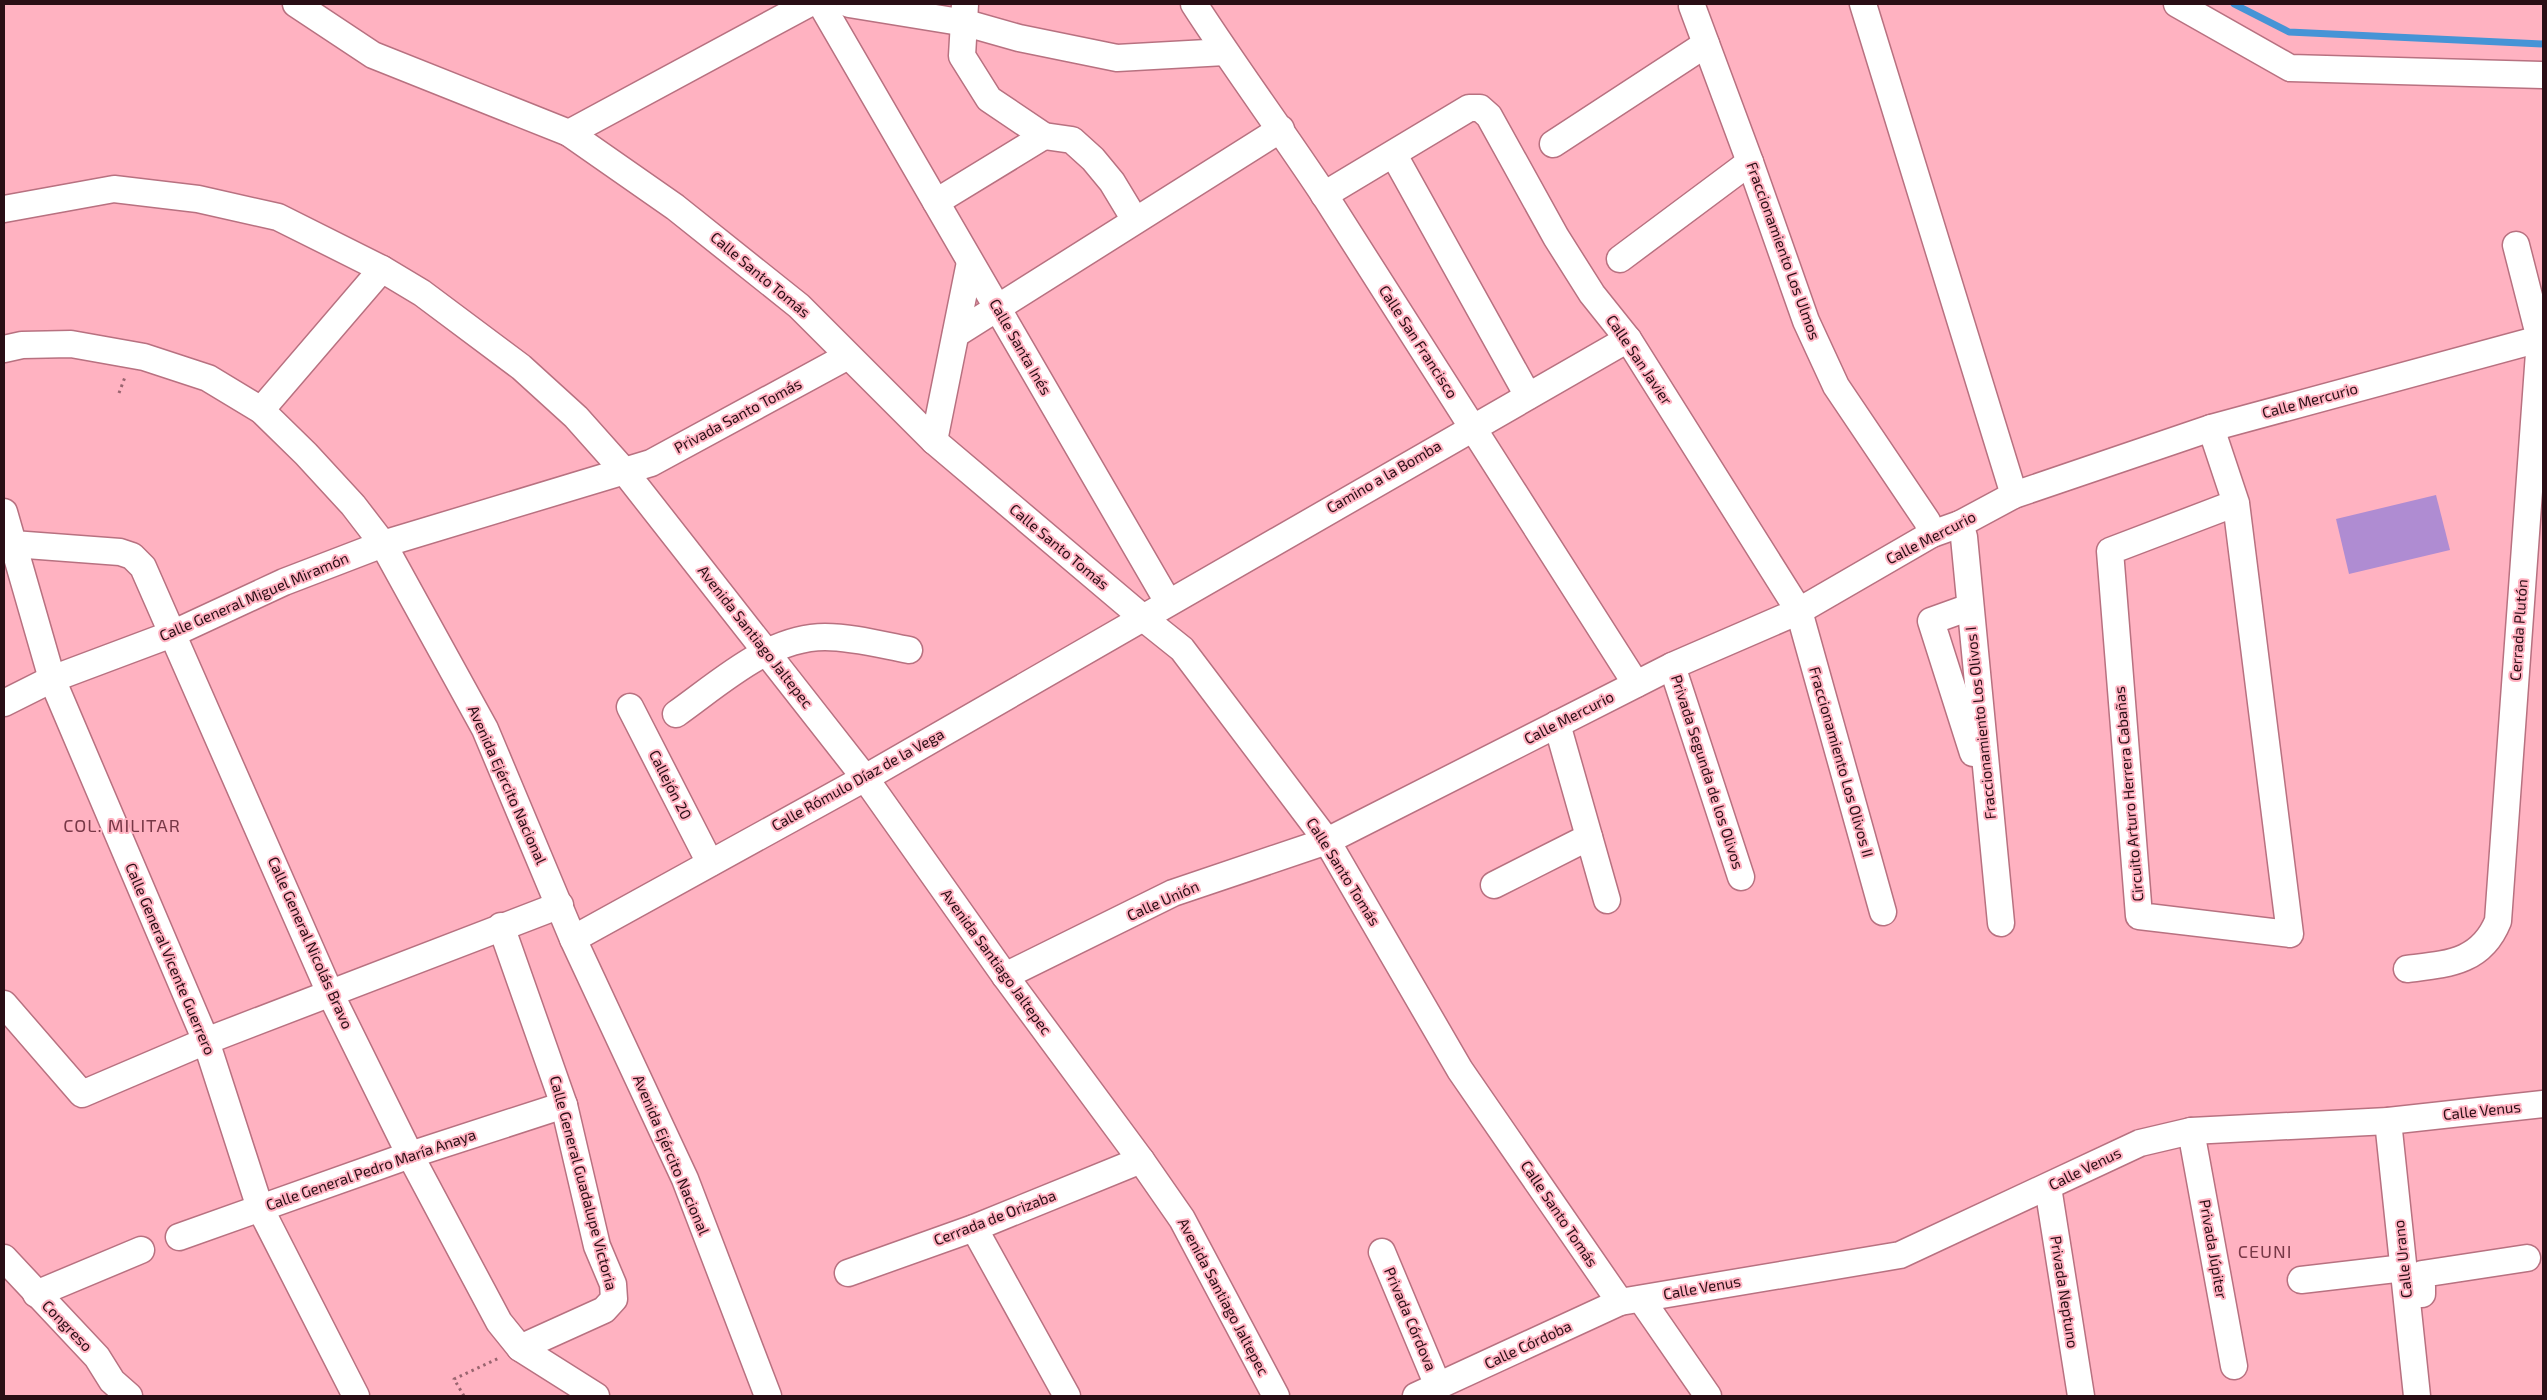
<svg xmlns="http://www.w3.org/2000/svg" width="2547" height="1400" viewBox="0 0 2547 1400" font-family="'Exo 2',sans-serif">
  <rect width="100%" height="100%" fill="#ffb2c1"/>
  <path fill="#af8cd2" d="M2436 495 2450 550 2349 574 2336 519Z"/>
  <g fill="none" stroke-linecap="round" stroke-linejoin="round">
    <path stroke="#4694d6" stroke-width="7" d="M2234 4 2289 32 2543 44"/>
    <g stroke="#b87180" stroke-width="29">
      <g id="minor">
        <path d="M296 4 373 55 569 133 675 207 799 306 934 441 1142 617 1182 649 1327 841 1460 1070 1620 1302"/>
        <path d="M821 4 1168 602"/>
        <path d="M849 4 966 23 1019 38 1117 58 1225 52"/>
        <path d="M965 4 962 56 989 99 1044 136 1072 140 1093 159 1112 182 1135 220"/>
        <path d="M1194 4C1236 69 1282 131 1325 196 1429 358 1532 521 1636 684"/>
        <path d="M1863 4 2014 495"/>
        <path d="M2177 4 2290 68 2543 75"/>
        <path d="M1692 6 1750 162 1806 321 1836 386 1927 521 1932 534"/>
        <path d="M569 133 808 4"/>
        <path d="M1553 144 1706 44"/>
        <path d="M1394 155 1528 396"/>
        <path d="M1324 195 1469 108H1480L1489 116 1556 237 1592 294 1628 339 1799 611 1883 912"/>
        <path d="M936 202 1044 136"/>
        <path d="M4 209 114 189 198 199 278 217 382 269 422 293 521 367 576 417 625 472 865 778 1005 976 1141 1160 1182 1219 1276 1396"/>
        <path d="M1620 259 1750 162"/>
        <path d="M956 334 1281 129"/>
        <path d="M4 349 22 345 71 344 144 357 208 378 261 410 306 454 353 505 383 544 485 729 573 939 685 1179 768 1396"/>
        <path d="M261 410 382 269"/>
        <path d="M2211 428 2236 503 2290 934 2139 916 2110 551 2236 503"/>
        <path d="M934 441 970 262"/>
        <path d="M4 512 52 679 206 1041 260 1208 356 1396"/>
        <path d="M1960 524 1964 537 2001 923"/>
        <path d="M13 544 120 552 132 556 143 567 330 993 410 1155 499 1322 520 1348 596 1396"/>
        <path d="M1970 607 1931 621 1973 753"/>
        <path d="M1672 666 1741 877"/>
        <path d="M4 703 52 679 172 634 284 582 383 544 651 463 848 356"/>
        <path d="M630 707 710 863"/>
        <path d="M676 714C720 683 769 637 825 637 853 637 882 645 909 650"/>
        <path d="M1557 724 1607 900"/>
        <path d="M1494 885 1589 837"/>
        <path d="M501 926 564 1105 597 1246 613 1284 614 1299 604 1310 520 1348"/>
        <path d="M573 939 865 778 1628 339"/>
        <path d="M2407 969C2447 964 2481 963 2498 921L2540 339 2516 245"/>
        <path d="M1005 976 1173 893 1327 841 1672 666 1799 611 1932 534 1960 524 2014 495 2211 428 2543 338"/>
        <path d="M4 1004 82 1094 206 1041 560 905"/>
        <path d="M2388 1121 2417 1396"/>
        <path d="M2191 1131 2234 1366"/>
        <path d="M2048 1187 2081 1396"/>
        <path d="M974 1228 1067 1396"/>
        <path d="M179 1237 410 1155 564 1105"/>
        <path d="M1382 1252 1438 1386"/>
        <path d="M4 1258 97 1357 112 1381 129 1396"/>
        <path d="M848 1273 974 1228 1141 1160"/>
        <path d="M2301 1280 2404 1268"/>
        <path d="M36 1294 141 1250"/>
        <path d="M2407 1294H2422V1274L2527 1258"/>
        <path d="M1641 1299 1708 1396"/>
        <path d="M1416 1396 1620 1302 1900 1255 2140 1143 2191 1131 2388 1121 2543 1104"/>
      </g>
    </g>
    <g stroke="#99646f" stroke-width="3" stroke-dasharray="2.5 4" stroke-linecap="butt">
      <path d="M119 393 125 377"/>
      <path d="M464 1396 454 1379 499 1358"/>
    </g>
    <use href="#minor" stroke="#fff" stroke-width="26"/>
  </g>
  <g text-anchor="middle" stroke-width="4" stroke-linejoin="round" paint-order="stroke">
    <g font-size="15" fill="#290e15" stroke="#ffb2c1">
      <text transform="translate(1783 251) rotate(70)" y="5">Fraccionamiento Los Ulmos</text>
      <text transform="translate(760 275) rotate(40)" y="5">Calle Santo Tomás</text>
      <text transform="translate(1418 342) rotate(57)" y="5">Calle San Francisco</text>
      <text transform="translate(1020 347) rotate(60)" y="5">Calle Santa Inés</text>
      <text transform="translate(1639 360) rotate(56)" y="5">Calle San Javier</text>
      <text transform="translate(2310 401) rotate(-15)" y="5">Calle Mercurio</text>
      <text transform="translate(738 416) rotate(-28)" y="5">Privada Santo Tomás</text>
      <text transform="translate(1384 477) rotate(-30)" y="5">Camino a la Bomba</text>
      <text transform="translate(1931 538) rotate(-27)" y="5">Calle Mercurio</text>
      <text transform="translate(1059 547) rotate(40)" y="5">Calle Santo Tomás</text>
      <text transform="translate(254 597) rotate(-23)" y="5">Calle General Miguel Miramón</text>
      <text transform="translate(2519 630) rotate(-86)" y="5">Cerrada Plutón</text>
      <text transform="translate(755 637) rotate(52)" y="5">Avenida Santiago Jaltepec</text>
      <text transform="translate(1569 718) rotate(-27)" y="5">Calle Mercurio</text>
      <text transform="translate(1981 723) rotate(-96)" y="5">Fraccionamiento Los Olivos I</text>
      <text transform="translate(1841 762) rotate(74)" y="5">Fraccionamiento Los Olivos II</text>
      <text transform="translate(1707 772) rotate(72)" y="5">Privada Segunda de los Olivos</text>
      <text transform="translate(858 780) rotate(-29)" y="5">Calle Rómulo Díaz de la Vega</text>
      <text transform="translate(507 785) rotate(66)" y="5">Avenida Ejército Nacional</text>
      <text transform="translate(670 785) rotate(63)" y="5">Callejón 20</text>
      <text transform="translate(2129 794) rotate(-95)" y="5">Circuito Arturo Herrera Cabañas</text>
      <text transform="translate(1343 872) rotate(58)" y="5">Calle Santo Tomás</text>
      <text transform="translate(1163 901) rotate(-24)" y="5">Calle Unión</text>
      <text transform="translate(310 943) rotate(66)" y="5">Calle General Nicolás Bravo</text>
      <text transform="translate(170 959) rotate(67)" y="5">Calle General Vicente Guerrero</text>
      <text transform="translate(996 962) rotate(54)" y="5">Avenida Santiago Jaltepec</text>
      <text transform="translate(2482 1111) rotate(-6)" y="5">Calle Venus</text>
      <text transform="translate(671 1155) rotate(67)" y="5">Avenida Ejército Nacional</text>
      <text transform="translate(2085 1169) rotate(-26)" y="5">Calle Venus</text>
      <text transform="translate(371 1170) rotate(-19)" y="5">Calle General Pedro María Anaya</text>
      <text transform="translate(583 1183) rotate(75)" y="5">Calle General Guadalupe Victoria</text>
      <text transform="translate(1559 1214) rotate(56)" y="5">Calle Santo Tomás</text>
      <text transform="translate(995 1218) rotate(-21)" y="5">Cerrada de Orizaba</text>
      <text transform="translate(2213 1249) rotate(80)" y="5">Privada Júpiter</text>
      <text transform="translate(2403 1259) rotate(-96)" y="5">Calle Urano</text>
      <text transform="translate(1702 1288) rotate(-10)" y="5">Calle Venus</text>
      <text transform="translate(2064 1292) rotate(81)" y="5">Privada Neptuno</text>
      <text transform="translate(1223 1297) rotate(62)" y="5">Avenida Santiago Jaltepec</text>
      <text transform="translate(1410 1319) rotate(67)" y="5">Privada Córdova</text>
      <text transform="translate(67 1326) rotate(46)" y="5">Congreso</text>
      <text transform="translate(1528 1345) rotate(-25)" y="5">Calle Córdoba</text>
    </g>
    <g font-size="18" letter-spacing="1" fill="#783847" stroke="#ffb2c1">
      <text x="122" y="832">COL. MILITAR</text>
      <text x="2265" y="1258">CEUNI</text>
    </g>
  </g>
  <rect width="2547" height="1400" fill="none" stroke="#290e15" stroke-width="10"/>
</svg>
